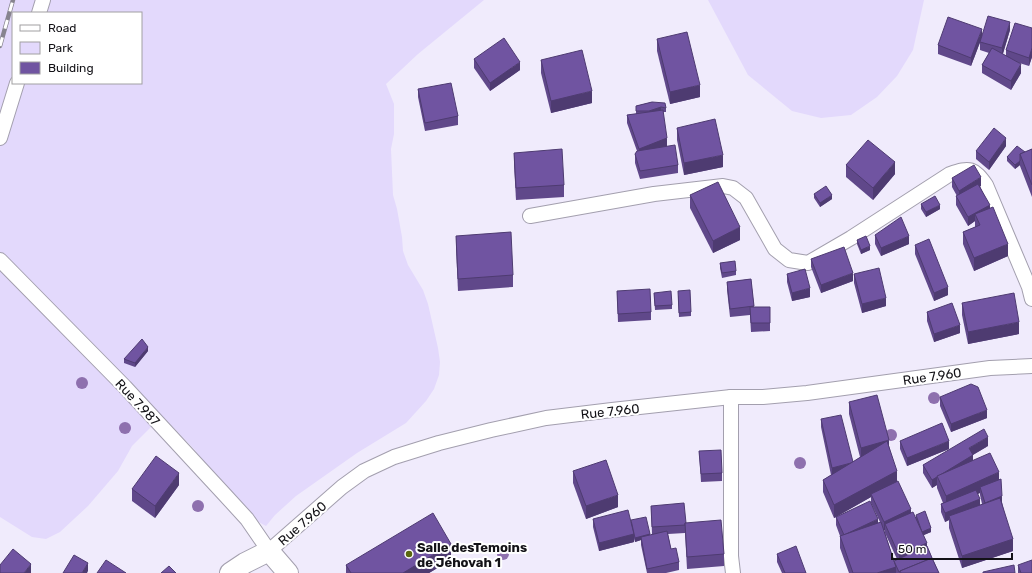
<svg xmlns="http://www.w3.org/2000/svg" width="1032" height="573" viewBox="0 0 1032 573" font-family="Rubik,sans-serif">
  <rect width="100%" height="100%" fill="#f0ebfc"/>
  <g fill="#e3d9fc" fill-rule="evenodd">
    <path d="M0 0H484L418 54 386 84 394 104V134L391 149 393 195 397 209 402 237 403 251 408 265 423 290 428 304 438 348 440 362 439 375 434 389 426 401 406 423 357 453 296 496 275 515 266 526 253 519 203 463 195 450 165 419 152 426 132 446 118 471 88 506 60 532 46 539 32 537 0 517ZM13 13H141V83H13Z"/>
    <path d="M708 0H924L913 50 897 76 877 97 851 115 821 118 792 111 748 75Z"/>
  </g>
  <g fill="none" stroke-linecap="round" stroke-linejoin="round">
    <g stroke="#a39fae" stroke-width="16">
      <g id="street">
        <path d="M39 13 43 0"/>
        <path d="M0 138 17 83"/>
        <path d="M530 216 654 194 723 186 733 188 746 198 775 249 789 260 808 263 851 238 950 174C970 167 974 168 986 185L1029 287 1032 299"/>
        <path d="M0 260 125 387 225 495 247 519 269 551 342 487 364 471 394 457 439 443 491 430 546 418 612 410 731 397H763L807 393 990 368 1032 366"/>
        <path d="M731 397V556L733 573"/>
      </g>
    </g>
    <g stroke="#a39fae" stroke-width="22">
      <path id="secondary" d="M230 573 245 563 269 551 288 573"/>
    </g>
    <use href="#street" stroke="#fff" stroke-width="14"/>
    <use href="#secondary" stroke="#fff" stroke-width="20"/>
    <g stroke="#87848f" stroke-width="4.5">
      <path id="rail" d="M0 46 13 0"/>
    </g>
    <use href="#rail" stroke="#fff" stroke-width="3" stroke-dasharray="9" stroke-linecap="butt"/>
  </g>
  <g fill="#8e70ae">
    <circle cx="82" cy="383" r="6"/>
    <circle cx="934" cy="398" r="6"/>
    <circle cx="125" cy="428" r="6"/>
    <circle cx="891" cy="435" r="6"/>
    <circle cx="800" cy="463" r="6"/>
    <circle cx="198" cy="506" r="6"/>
    <circle cx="503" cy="554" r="6"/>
  </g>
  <g fill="#60488a" fill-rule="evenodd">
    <path d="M1032 28V57L1029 66 1016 62 1021 73 1011 90 982 73V65L989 53 980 50V42L1010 30 1003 54 1006 56V50Z"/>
    <path d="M982 37 971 66 938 54V45Z"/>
    <path d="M657 39 700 97 670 104 657 51Z"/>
    <path d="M474 59 520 70 490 91 474 68Z"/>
    <path d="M541 60 592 103 551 113 541 73Z"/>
    <path d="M418 89 458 116V125L425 131 418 97Z"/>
    <path d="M652 102 666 108V112H663L667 146 678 165V173L640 179 635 163V154L637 151 627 123V115L636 114V106Z"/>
    <path d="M677 128 723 167 684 175 677 140Z"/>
    <path d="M1006 146 989 170 976 159V151Z"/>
    <path d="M1032 149V197L1020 166V165L1015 169 1007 161V157L1025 152Z"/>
    <path d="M514 153 564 185V197L516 200 514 165Z"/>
    <path d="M846 165 895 174 873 200 846 177Z"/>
    <path d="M952 178 981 186H980L990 208 1008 256 974 271 963 244V232L975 227V221L968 226 956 205V196H957L952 187Z"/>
    <path d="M814 194 832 199 820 207 814 198Z"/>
    <path d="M690 195 740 240 713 253 690 208Z"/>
    <path d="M921 204 940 209 926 217 921 209Z"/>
    <path d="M875 235 909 244 881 256 875 244Z"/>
    <path d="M456 236 513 275V287L458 291 456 248Z"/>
    <path d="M857 240 870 250 861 254 857 244Z"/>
    <path d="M915 245 948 295 934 301 915 254Z"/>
    <path d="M811 259 853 281 821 293 811 267Z"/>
    <path d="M720 263 736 271V275L722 278 720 268Z"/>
    <path d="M787 274 810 297 792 301 787 282Z"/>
    <path d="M854 274 886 306 862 313 854 283Z"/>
    <path d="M751 279 754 307H770V331L751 332 750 315 730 317 727 290V282Z"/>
    <path d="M617 291 651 312V320L618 322Z"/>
    <path d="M654 293 672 305V309L655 310Z"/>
    <path d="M678 295 691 312V316L679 317Z"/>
    <path d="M962 303 1019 334 968 344 962 315Z"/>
    <path d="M927 312 960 333 934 342 927 321Z"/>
    <path d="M148 351 135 367 124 363V359Z"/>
    <path d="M940 397 987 418 951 432 940 406Z"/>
    <path d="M849 402 889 446 897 482 911 513 916 519V515L931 532 923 535 927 546 939 573H849L840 548V536L836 525V517L834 518 823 492V480L831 475 821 427V419L853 462 860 457 849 414ZM871 497V503L880 522 878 523 836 517ZM884 530H885V533L897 559 894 561Z"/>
    <path d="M900 441 949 449 907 466 900 449Z"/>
    <path d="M988 446 973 455V460L999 480 1002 502 1013 551 962 568 949 528V520L945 522 941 512V504L943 503 937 488V485L932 488 923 473V465ZM980 493V495L982 504 980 505 977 494Z"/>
    <path d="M699 451 722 473V481L701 482Z"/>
    <path d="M573 471 618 507 586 519 573 483Z"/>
    <path d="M179 485 155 518 132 501V489Z"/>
    <path d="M651 506 686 523 724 554V566L687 569 685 533 668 534 671 549 679 562V570L666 573H647L641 545V540L635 542 634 539V542L599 551 593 527V519L631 522 650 535 652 534Z"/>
    <path d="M777 554 806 573H782L777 562Z"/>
    <path d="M451 560 429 573H346V565Z"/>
    <path d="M1018 565 1032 573H1018Z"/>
  </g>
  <g fill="#4e3b71">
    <path d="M1010 22V30L1002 56V48Z"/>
    <path d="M982 29V37L971 66V58Z"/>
    <path d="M1032 48V57L1029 66V58Z"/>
    <path d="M520 62V70L490 91V83Z"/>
    <path d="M1021 64V73L1011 90V81Z"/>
    <path d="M700 85V97L670 104V92Z"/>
    <path d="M592 91V103L551 113V101Z"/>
    <path d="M661 107V111L649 115V111Z"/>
    <path d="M667 138V146L639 157V149Z"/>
    <path d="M1006 138V146L989 170V162Z"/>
    <path d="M723 155V167L684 175V163Z"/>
    <path d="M1020 161V165L1015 169V165Z"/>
    <path d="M895 162V174L873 200V188Z"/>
    <path d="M981 177V186L959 199V191Z"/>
    <path d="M832 195V199L820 207V203Z"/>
    <path d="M940 205V209L926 217V212Z"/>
    <path d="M990 205V213L975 214V221L968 226V217Z"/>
    <path d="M740 227V240L713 253V241Z"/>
    <path d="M909 236V244L881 256V248Z"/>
    <path d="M1008 244V256L974 271V258Z"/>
    <path d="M870 246V250L861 254V250Z"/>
    <path d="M853 273V281L821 293V285Z"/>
    <path d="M948 287V295L934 301V293Z"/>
    <path d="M810 288V297L792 301V293Z"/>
    <path d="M886 298V306L862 313V304Z"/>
    <path d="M1019 322V334L968 344V332Z"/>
    <path d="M960 325V333L934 342V334Z"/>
    <path d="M148 347V351L135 367V363Z"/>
    <path d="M987 410V418L951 432V424Z"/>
    <path d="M988 437V446L969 457V448Z"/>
    <path d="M889 440V452L861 460V448Z"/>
    <path d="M949 441V449L907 466V458Z"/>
    <path d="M973 455V463L937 476Z"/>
    <path d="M853 463 832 477V468Z"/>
    <path d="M897 471V483L871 494V497L834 518V505Z"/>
    <path d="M999 472V484L980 487V493L946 508V496Z"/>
    <path d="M179 473V485L155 518V506Z"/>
    <path d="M937 476V485L932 488V480Z"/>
    <path d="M618 495V507L586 519V506Z"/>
    <path d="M1002 496V504L985 503Z"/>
    <path d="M980 499V508L949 516V520L945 522V513Z"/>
    <path d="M911 509V518L885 524V530L884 531V522Z"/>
    <path d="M878 519V528L844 535Z"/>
    <path d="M931 528V532L922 536V532Z"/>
    <path d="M634 534V542L599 551V543Z"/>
    <path d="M650 534V538L641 537V540L635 542V538Z"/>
    <path d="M1013 539V551L962 568V556Z"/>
    <path d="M927 543V551L899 563V555Z"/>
    <path d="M451 544V560L429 573H403Z"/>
    <path d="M88 563V571L87 573H82Z"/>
    <path d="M31 564V573H24Z"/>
    <path d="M896 567V573H877Z"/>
  </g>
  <g fill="#7054a1" stroke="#4e3b71">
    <path d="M988 16 1010 22 1002 48 980 42Z"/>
    <path d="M948 17 982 29 971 58 938 45Z"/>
    <path d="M1015 23 1032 28V48L1029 58 1006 50Z"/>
    <path d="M687 32 700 85 670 92 657 39Z"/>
    <path d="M504 38 520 62 490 83 474 59Z"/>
    <path d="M992 48 1021 64 1011 81 982 65Z"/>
    <path d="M582 50 592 91 551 101 541 60Z"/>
    <path d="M451 83 458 116 425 123 418 89Z"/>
    <path d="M652 102 665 103 666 108 661 107 649 111H636V106Z"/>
    <path d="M663 110 667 138 639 149 627 115Z"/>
    <path d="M715 119 723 155 684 163 677 128Z"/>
    <path d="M994 128 1006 138 989 162 976 151Z"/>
    <path d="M868 140 895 162 873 188 846 165Z"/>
    <path d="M675 145 678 165 640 171 635 154 637 151Z"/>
    <path d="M1017 146 1025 152 1020 154V161L1015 165 1007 157Z"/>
    <path d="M562 149 564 185 516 188 514 153Z"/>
    <path d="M1032 149V185L1020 154Z"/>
    <path d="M974 165 981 177 959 191 952 178Z"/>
    <path d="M718 182 740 227 713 241 690 195Z"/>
    <path d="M978 184 990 205 968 217 956 196Z"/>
    <path d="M826 186 832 195 820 203 814 194Z"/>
    <path d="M935 196 940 205 926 212 921 204Z"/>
    <path d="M993 207 1008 244 974 258 963 232 980 225 975 214Z"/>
    <path d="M901 217 909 236 881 248 875 235Z"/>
    <path d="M511 232 513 275 458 279 456 236Z"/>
    <path d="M866 236 870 246 861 250 857 240Z"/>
    <path d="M929 239 948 287 934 293 915 245Z"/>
    <path d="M844 247 853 273 821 285 811 259Z"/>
    <path d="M735 261 736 271 722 273 720 263Z"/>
    <path d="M879 268 886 298 862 304 854 274Z"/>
    <path d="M805 269 810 288 792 293 787 274Z"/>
    <path d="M751 279 754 306 730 309 727 282Z"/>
    <path d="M650 289 651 312 618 314 617 291Z"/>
    <path d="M690 290 691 312 679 313 678 291Z"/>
    <path d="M671 291 672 305 655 306 654 293Z"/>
    <path d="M1014 293 1019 322 968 332 962 303Z"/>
    <path d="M952 303 960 325 934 334 927 312Z"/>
    <path d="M750 307H770V323H751Z"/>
    <path d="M142 339 148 347 135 363 124 359Z"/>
    <path d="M971 384 978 387 987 410 951 424 940 397Z"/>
    <path d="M877 395 889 440 861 448 849 402Z"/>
    <path d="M841 415 853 462 851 463 832 468 821 419Z"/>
    <path d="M942 423 949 441 907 458 900 441Z"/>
    <path d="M984 429 988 437 969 448 973 455 932 480 923 465Z"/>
    <path d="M887 441 897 471 834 505 823 480Z"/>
    <path d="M721 450 722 473 701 474 699 451Z"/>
    <path d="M990 453 999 472 946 496 937 476Z"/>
    <path d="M156 456 179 473 155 506 132 489Z"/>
    <path d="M606 460 618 495 586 506 573 471Z"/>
    <path d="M1001 479 1002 496 985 503 980 487Z"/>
    <path d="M898 481 911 509 884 522 871 494Z"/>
    <path d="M976 490 980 499 945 513 941 504Z"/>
    <path d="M1000 498 1013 539 962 556 949 516Z"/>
    <path d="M870 501 878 519 844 535 836 517Z"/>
    <path d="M684 503 686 523H685V525L652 527 651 506Z"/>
    <path d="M628 510 634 534 599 543 593 519Z"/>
    <path d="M925 511 931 528 922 532 916 515Z"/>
    <path d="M913 512 927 543 899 555 885 524Z"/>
    <path d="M433 513 451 544 403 573H351L346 565Z"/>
    <path d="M646 517 650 534 635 538 631 520Z"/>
    <path d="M721 520 724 554 687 557 685 523Z"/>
    <path d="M881 522 896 567 877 573H853L840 536Z"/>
    <path d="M667 531 671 549 676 548 679 562 647 569 641 537Z"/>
    <path d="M796 546 806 573H785L777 554Z"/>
    <path d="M927 546 932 558 900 571V572H899L894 561Z"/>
    <path d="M13 549 31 564 24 573H0V565Z"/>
    <path d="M74 555 88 563 82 573H63Z"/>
    <path d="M932 558 939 573H901L900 571Z"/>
    <path d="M106 560 126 573H97Z"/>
    <path d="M1032 560V573H1021L1018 565Z"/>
    <path d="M1014 565 1015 573H983V572Z"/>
    <path d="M169 566 176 573H161Z"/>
  </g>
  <circle fill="#5a670e" stroke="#fff" stroke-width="1.5" cx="409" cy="554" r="4"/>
  <g text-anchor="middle" stroke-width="4" stroke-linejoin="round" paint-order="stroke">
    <g font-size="13" fill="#131217" stroke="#fff">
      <text transform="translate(932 376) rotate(-8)" y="5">Rue 7.960</text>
      <text transform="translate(138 402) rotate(47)" y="5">Rue 7.987</text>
      <text transform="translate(610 411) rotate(-6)" y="5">Rue 7.960</text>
      <text transform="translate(302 523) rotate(-41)" y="5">Rue 7.960</text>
    </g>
    <g font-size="13" font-weight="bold" fill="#131217" stroke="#fff" text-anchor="start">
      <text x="417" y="552">Salle desTemoins<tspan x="417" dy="15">de Jéhovah 1</tspan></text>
    </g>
  </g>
  <rect x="12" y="12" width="130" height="72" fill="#ffffff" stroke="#a1a0a2"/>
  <rect x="20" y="25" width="20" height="6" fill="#ffffff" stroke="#a1a0a2"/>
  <text x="48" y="32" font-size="12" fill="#131217">Road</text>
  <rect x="20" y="42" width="20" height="12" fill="#e3d9fc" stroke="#a1a0a2"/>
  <text x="48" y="52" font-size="12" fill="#131217">Park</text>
  <rect x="20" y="62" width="20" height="12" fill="#7054a1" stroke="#a1a0a2"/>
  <text x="48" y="72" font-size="12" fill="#131217">Building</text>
  <path d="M892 553v6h120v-6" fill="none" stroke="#131217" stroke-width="2"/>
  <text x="898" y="553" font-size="12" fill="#131217" stroke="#ffffff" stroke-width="3" paint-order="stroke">50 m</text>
</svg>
